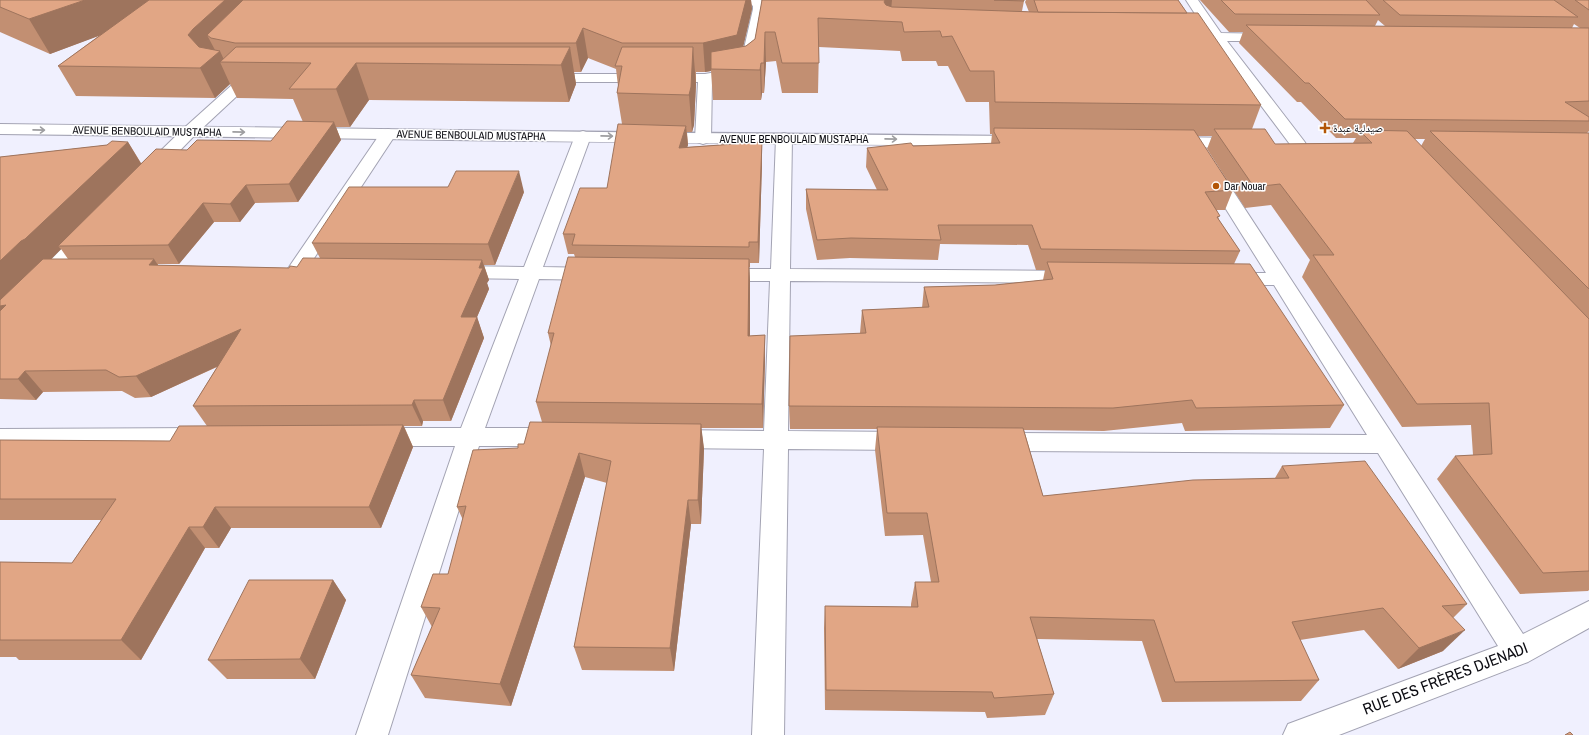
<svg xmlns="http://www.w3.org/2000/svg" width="1589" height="735" viewBox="0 0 1589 735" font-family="'Archivo Narrow','Noto Naskh Arabic',sans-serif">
  <rect width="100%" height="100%" fill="#f0f0fe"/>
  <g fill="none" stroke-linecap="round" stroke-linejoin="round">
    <g stroke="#a3a3b3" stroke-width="2">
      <g id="minor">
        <path d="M747 0H761L765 5 754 68 747 74 712 81 711 139 709 142 703 144 697 142 695 139 698 82H546L541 81 539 78 541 75 546 74H705L738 68 740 66 753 9V6Z"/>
        <path d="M1186 0H1198L1221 33 1276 34 1278 37 1276 40 1271 41H1227L1304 141 1306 144 1304 147 1298 149 1292 147 1212 40Z"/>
        <path d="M248 74 253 75 255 78 253 81 195 135 157 174 151 175 145 174 143 170 145 166 183 129 243 75Z"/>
        <path d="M388 129 394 131 396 134 303 275 296 277 289 275 286 271 289 267 382 131Z"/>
        <path d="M583 131 589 133 591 136 543 267 594 268 601 270 604 274 601 278 594 280 539 279 485 428H556L564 431 568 437 564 443 556 446H479L388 735H356L455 446H379L371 443 367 437 371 431 379 428H461L519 279 456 278 449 276 446 272 449 268 456 266 524 267 575 136 577 133Z"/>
        <path d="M784 133 790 135 792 138 790 269 1074 271 1081 273 1084 277 1081 281 1074 283 790 281 788 431 904 432 912 435 916 441 912 447 904 450 788 449 784 735H752L764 449 673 448 665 445 661 439 665 433 673 430 764 431 770 281H720L713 279 710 275 713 271 720 269H771L776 138 778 135Z"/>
        <path d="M1213 169 1219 170 1222 174 1523 634 1589 601V628L1528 662 1339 735H1283L1288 724 1498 646 1378 453 997 451 989 448 985 442 989 436 997 433 1367 435 1274 285H1230L1223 283 1220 279 1223 275 1230 273H1266L1204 174 1207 170Z"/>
        <path d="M87 228 94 230 96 234 94 238 7 329 0 331V312L80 230Z"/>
        <path d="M202 428 210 431 214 437 210 443 202 446 0 447V429Z"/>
      </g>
    </g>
    <g stroke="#a3a3b3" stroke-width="2">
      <g id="major">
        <path d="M0 124C340 128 681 134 1021 136L1027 138 1029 141 1027 144 1021 146C681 144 340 138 0 134Z"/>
        <path d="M1171 137 1239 138 1245 140 1247 143 1245 146 1239 148 1171 147 1165 145 1163 142 1165 139Z"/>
      </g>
    </g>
    <use href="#minor" fill="#fff" fill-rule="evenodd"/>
    <use href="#major" fill="#fff" fill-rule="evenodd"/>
  </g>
  <g fill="#c28f72" fill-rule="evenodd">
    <path d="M0 0H751L752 9 743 46H746L755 39 762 0H1024V1L1022 11 1029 12 1025 2 1026 0H1178L1187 13 1261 105 1252 129 1275 144 1353 143 1356 138H1336L1301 102H1297L1239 43 1243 32H1229L1200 0H1589V131L1587 133H1589V590L1588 591 1520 594 1437 479 1455 456 1473 455 1471 425 1402 427 1302 277 1310 260 1271 205 1245 208 1207 149 1212 136H1197L1233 190 1225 210H1217L1219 220 1240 251 1234 264 1344 405 1330 428 1185 431 1182 423 1104 431 1024 430 1043 496 1275 478 1282 466 1467 604 1453 618 1443 651 1398 669 1364 630 1300 640 1319 680 1301 701 1162 702 1142 641 1037 639 1054 694 1045 715 987 718 985 712 825 710 824 628 825 606 911 607V604L915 582H931L923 535 885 536 875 450 877 429H790L789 406 860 333 862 310 922 308 924 287 995 285 1043 280 1045 270H1036L1028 245 940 244 938 260 850 258 817 260 806 209V189L877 190 866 167 867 148 991 144 992 134H990L989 102H966L948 66H938L936 61H902L900 51 819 47 818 93H782L776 61 766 62 764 93H762L761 100H713L711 71 705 72H696V84L694 125 692 132H687L688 145 687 147 762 142V162L759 263H750V267H749L750 282V336L765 335V360L763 428H701L704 449 701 524H691L674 671 582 670 574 647 607 483 585 477 511 706 425 698 411 675 432 627 421 607 448 574 463 520 457 507 518 448 524 444 542 422 536 402 551 346 548 333 575 257 574 254H568L563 234 607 188 622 124 617 93 618 86 616 69 588 58 581 72H574L576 84 569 102 369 100 350 127H336L341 140 298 202 255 203 240 222H214L179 264H158V265L289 268 297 267 320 258 312 243 524 192 495 265H484L489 280 487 283 489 289 477 317 484 338 451 421H423L422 426H404L413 447 381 528H231L219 548H205L141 660H19L16 657H0V562L72 563 101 520H0V440L170 441 207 426 193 406 217 367 151 397 135 398 122 391 43 392 36 400 0 399V157L107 145 128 142 141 163 187 150 271 141 303 122 293 99 237 98 230 84 215 98 76 96 58 66 100 35 50 54 0 32ZM1378 20 1385 26H1375ZM1574 24 1580 28H1572ZM1414 139H1425L1421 146ZM61 249 68 259H51Z"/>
    <path d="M333 580 346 600 315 679H227L208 660Z"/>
  </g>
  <g fill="#9e745d">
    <path d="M85 0H196L50 54 29 19Z"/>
    <path d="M225 0H266L207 35 215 50 207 58 188 35 193 29Z"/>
    <path d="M746 0H751L752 9 739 65 711 69V71L705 72 703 43Z"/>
    <path d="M885 0H892L890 22 884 2Z"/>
    <path d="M583 28 588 58 581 72 576 43Z"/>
    <path d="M765 32 766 62 764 93V63Z"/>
    <path d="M570 47 576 84 569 102 561 65Z"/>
    <path d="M693 47 696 84 694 125 692 132 689 95Z"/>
    <path d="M220 51 225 62H220L230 84 215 98 200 68Z"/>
    <path d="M356 63 369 100 350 127 336 89Z"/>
    <path d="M761 63 762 93 761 100 760 70Z"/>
    <path d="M334 122 341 140 298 202 289 184Z"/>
    <path d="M686 126 688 145 681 167 679 148Z"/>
    <path d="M128 142 143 167 58 246 61 249 6 305 0 316V261L21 241Z"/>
    <path d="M762 142V162L759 263 758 242Z"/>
    <path d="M519 171 524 192 495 265 488 244Z"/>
    <path d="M246 185 255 203 240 222 230 204Z"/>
    <path d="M203 203 214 222 179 264 168 245Z"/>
    <path d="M154 259 167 279 149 265Z"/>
    <path d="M749 259 750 282V360L748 336Z"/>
    <path d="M482 260 489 280 487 283 489 289 468 338 461 317Z"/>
    <path d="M477 317 484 338 451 421 443 400Z"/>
    <path d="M241 329 253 350 151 397 136 376Z"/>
    <path d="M765 335V360L763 428 762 404Z"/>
    <path d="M25 371 43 392 36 400 18 379Z"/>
    <path d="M414 400 423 421 422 426 412 405Z"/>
    <path d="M701 424 704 449 701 524 698 500Z"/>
    <path d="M403 425 413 447 381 528 369 507Z"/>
    <path d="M579 453 585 477 511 706 500 684Z"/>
    <path d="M688 500 691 524 674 671 670 648Z"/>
    <path d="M215 507 231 528 219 548 203 527Z"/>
    <path d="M189 527 205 548 141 660 121 640Z"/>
    <path d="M333 580 346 600 315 679 300 659Z"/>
    <path d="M1465 630 1443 651 1398 669 1419 648Z"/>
  </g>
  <g fill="#e1a685" stroke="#9e745d">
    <path d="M0 0H85L29 19 0 7Z"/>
    <path d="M149 0H225L193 29 188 35 199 47 220 51 200 68 58 66Z"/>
    <path d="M243 0H746L737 35 703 43H622L583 28 576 43H235L211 38 207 35Z"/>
    <path d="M762 0H885L884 2 886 5 892 7 1034 12 1198 13 1261 105 995 102 994 71H970L952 36 942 37 940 31 904 32 902 22 818 18 819 63H782L775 32H765L764 63H761L760 70 711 69V52L746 46 755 39Z"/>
    <path d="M994 0H1024V1Z"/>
    <path d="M1034 0H1178L1187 13 1038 12Z"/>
    <path d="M1221 0H1366L1380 15 1235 14Z"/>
    <path d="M1383 0H1554L1578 17 1400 15Z"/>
    <path d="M1575 0H1589V10Z"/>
    <path d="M1246 25 1589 28V101L1565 102 1589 117V121L1345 119 1309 83H1305Z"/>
    <path d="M236 47H570L561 65 356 63 336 89H289L311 63 220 62Z"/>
    <path d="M622 47H693L691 87 689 95 617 93 622 66H615Z"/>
    <path d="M287 121 334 122 289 184 246 185 230 204 203 203 168 245 58 246 156 149 187 150 197 140 271 141Z"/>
    <path d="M618 124 686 126 679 148 762 142 758 242H749V247L572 245 575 234H563L580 188H607Z"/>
    <path d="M994 128 1194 130 1233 190 1205 192 1220 216 1217 217 1240 251 1041 249 1032 225H938L941 240 851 238 817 240 806 189 888 190 867 148 911 143 913 146 1000 143 994 132Z"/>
    <path d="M1214 129H1265L1275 144 1372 143 1359 130 1407 131 1589 319V571L1543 573 1455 456 1492 454 1489 403 1417 404 1313 255H1334L1280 184 1254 187Z"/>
    <path d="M1430 131 1589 133V289Z"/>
    <path d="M112 141 128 142 25 239 21 241 0 261V157L107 145Z"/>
    <path d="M456 171H519L488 244 312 243 349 187H448Z"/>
    <path d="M568 257 749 259 748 336 765 335 762 404 536 402 554 333H548Z"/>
    <path d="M303 258 482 260 479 268H483L461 317H477L443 400H414L412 405 193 406 241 329 136 376 119 377 106 370 25 371 18 379H0V311L6 305 0 306V300L43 259H154L149 265 289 268 290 266 297 267Z"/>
    <path d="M1047 262 1250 264 1344 405 1196 408 1192 400 1113 408 789 406 790 336 866 333 862 310 929 307 924 287 995 285 1053 279Z"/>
    <path d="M530 422 701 424 698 500H688L670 648 574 647 611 461 579 453 500 684 411 675 440 608 421 607 433 574H448L466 506 457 507 473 450 518 448V444H524Z"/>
    <path d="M403 425 369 507H215L203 527H189L121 640H0V562L72 563 116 499H0V440L170 441 179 426Z"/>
    <path d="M877 427 1023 428 1043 496 1193 480 1289 478 1282 466 1365 461 1467 604 1442 606 1465 630 1419 648 1383 608 1292 622 1319 680 1175 682 1154 620 1030 617 1054 694 994 698 992 692 826 690 825 606 918 607 915 582H939L927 513H887Z"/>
    <path d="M249 580H333L300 659 208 660Z"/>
    <path d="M1570 732 1573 735H1565Z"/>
  </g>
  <defs><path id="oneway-shaft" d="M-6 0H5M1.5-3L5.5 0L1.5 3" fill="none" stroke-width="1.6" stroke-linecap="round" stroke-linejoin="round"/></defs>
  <g stroke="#9e9ea0">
    <use href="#oneway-shaft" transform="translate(39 130) rotate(1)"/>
    <use href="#oneway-shaft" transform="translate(239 132) rotate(1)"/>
    <use href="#oneway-shaft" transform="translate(607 136) rotate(1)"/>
    <use href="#oneway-shaft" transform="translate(891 139) rotate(1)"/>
  </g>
  <g fill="#b35506" stroke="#fff" stroke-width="1.5">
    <path d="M1323 122h4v4h4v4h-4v4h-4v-4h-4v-4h4z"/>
    <circle cx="1216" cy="186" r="4"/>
  </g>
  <g text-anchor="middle" stroke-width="3" stroke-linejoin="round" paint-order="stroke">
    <g font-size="11" fill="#0c0c12" stroke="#fff" text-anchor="start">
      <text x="1333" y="132">صيدلية عبدة</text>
      <text x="1224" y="190">Dar Nouar</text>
    </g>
    <g font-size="11" fill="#0c0c12" stroke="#fff">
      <text transform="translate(147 131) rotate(1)" y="4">AVENUE BENBOULAID MUSTAPHA</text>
      <text transform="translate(471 135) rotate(1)" y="4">AVENUE BENBOULAID MUSTAPHA</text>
      <text x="794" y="143">AVENUE BENBOULAID MUSTAPHA</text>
    </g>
    <g font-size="16" fill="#0c0c12" stroke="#fff">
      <text transform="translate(1445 678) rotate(-21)" y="6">RUE DES FRÈRES DJENADI</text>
    </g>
  </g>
</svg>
